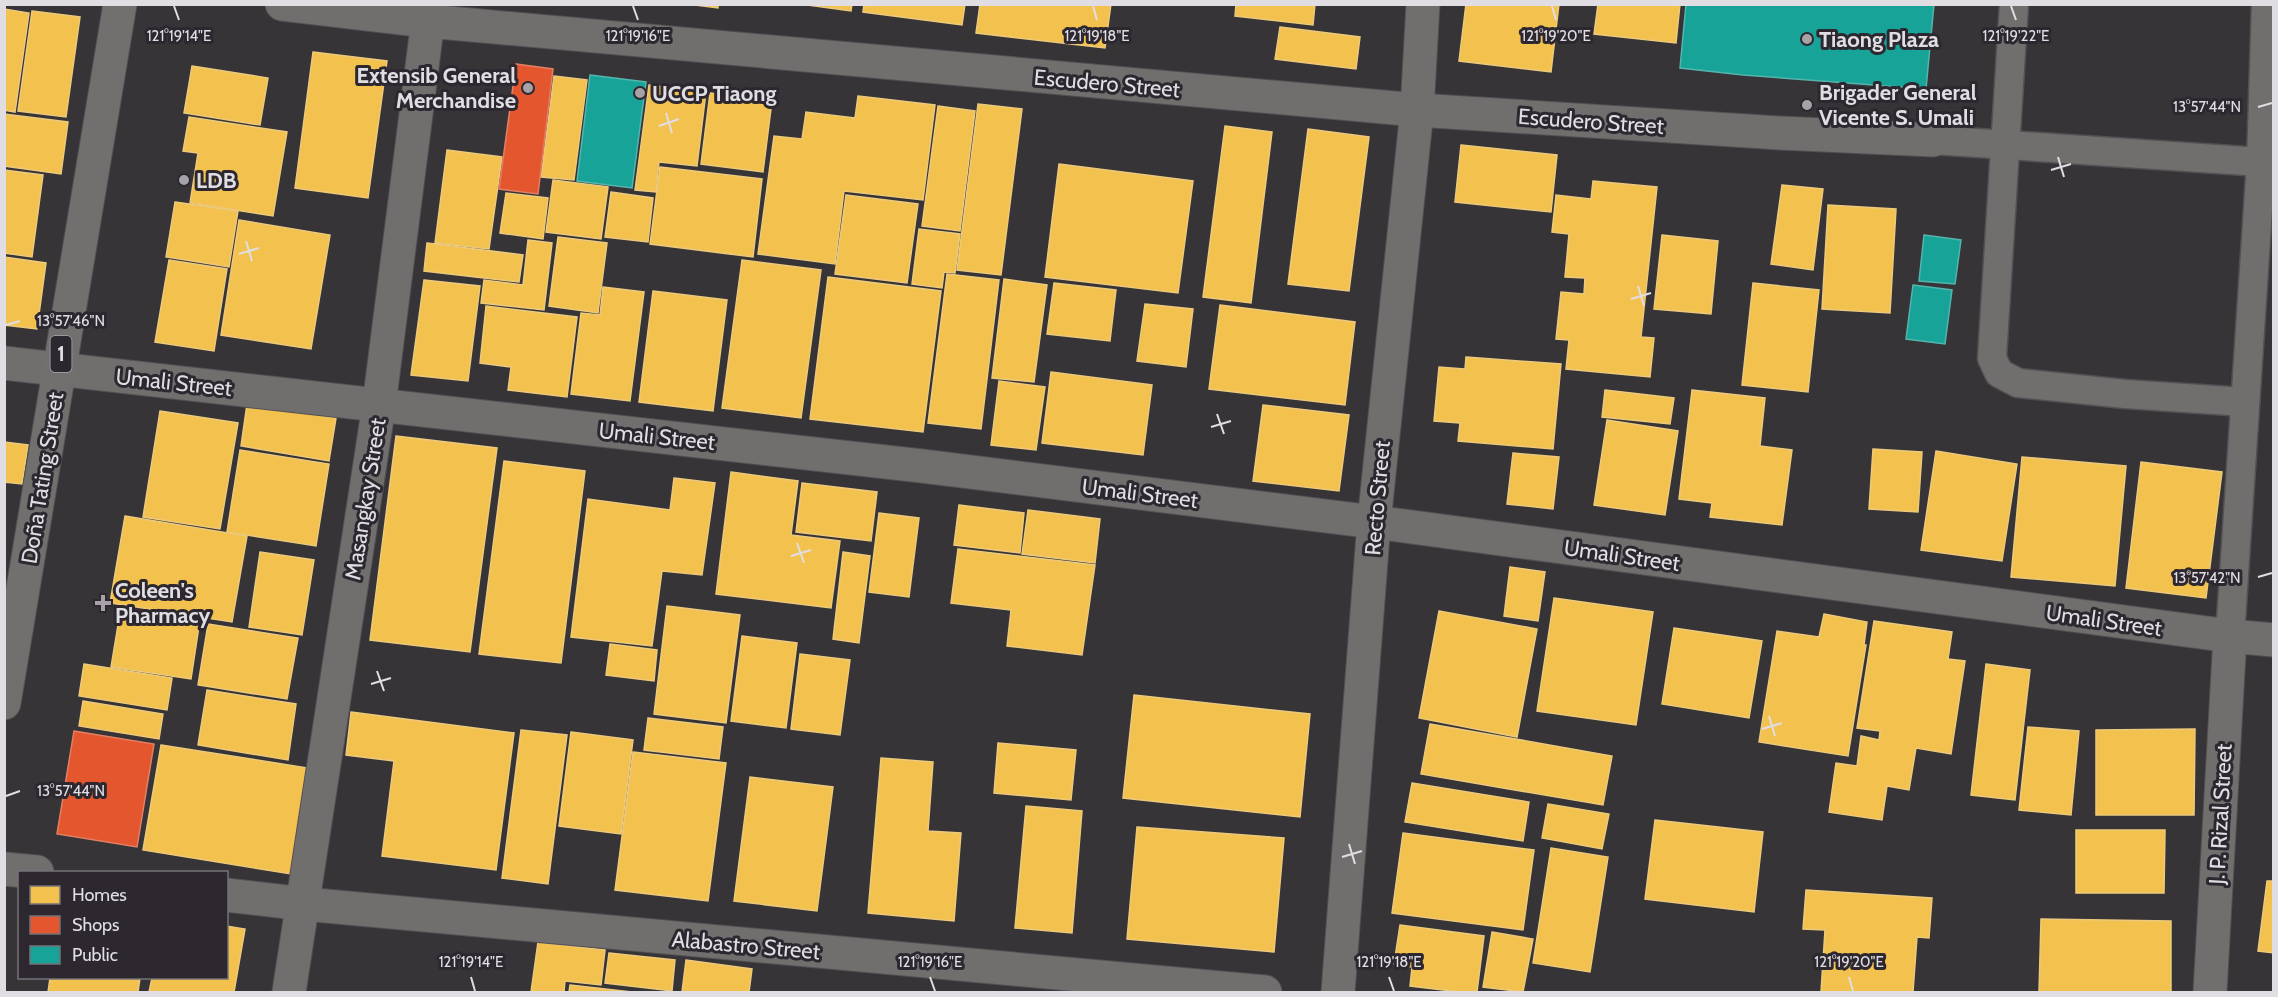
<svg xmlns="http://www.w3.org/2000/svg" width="2278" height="997" viewBox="0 0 2278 997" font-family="Cabin,sans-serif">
  <rect width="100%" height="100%" fill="#373438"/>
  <g fill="#f2c14e" stroke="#edca7b" stroke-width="1.5">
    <path d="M687 4H718V8Z"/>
    <path d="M800 4H852L851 11Z"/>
    <path d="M864 4H965L962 25 863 12Z"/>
    <path d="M980 4H1111L1105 48 976 33Z"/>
    <path d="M1236 4H1315L1313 25 1235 16Z"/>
    <path d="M1466 4H1559L1551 72 1459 61Z"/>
    <path d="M1598 4H1680L1676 43 1594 34Z"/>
    <path d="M4 9 29 13 15 112 4 110Z"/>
    <path d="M32 11 80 17 66 117 18 111Z"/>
    <path d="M1280 27 1360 37 1356 69 1275 59Z"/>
    <path d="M313 52 387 61 368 198 295 188Z"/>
    <path d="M192 66 268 78 260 125 184 113Z"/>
    <path d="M554 76 587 80 574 180 541 177Z"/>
    <path d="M649 85 706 92 697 166 659 162 656 192 635 190Z"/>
    <path d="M710 93 772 101 763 172 701 164Z"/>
    <path d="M858 96 935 105 923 200 844 191 835 264 758 254 774 136 802 139 806 112 855 118Z"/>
    <path d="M978 104 1022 109 1001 275 957 270Z"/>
    <path d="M938 106 975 111 960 231 922 226Z"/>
    <path d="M4 114 68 122 61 174 4 166Z"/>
    <path d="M189 117 287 132 273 216 190 203 198 153 183 151Z"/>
    <path d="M1225 126 1272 132 1251 303 1203 297Z"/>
    <path d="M1308 129 1369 137 1349 291 1288 284Z"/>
    <path d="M1461 145 1557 155 1551 212 1455 202Z"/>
    <path d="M447 150 502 157 489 249 435 243Z"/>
    <path d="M1059 164 1193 181 1178 293 1045 277Z"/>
    <path d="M660 167 762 179 753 257 650 244Z"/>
    <path d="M4 170 43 175 32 257 4 253Z"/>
    <path d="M553 180 608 187 601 239 546 232Z"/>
    <path d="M1593 181 1657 187 1641 337 1654 338 1650 377 1566 369 1569 340 1556 339 1561 292 1584 294 1585 278 1565 277 1569 234 1552 232 1556 195 1591 199Z"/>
    <path d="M1782 185 1823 189 1813 270 1771 264Z"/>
    <path d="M611 192 653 198 648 242 605 237Z"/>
    <path d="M506 193 548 198 543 239 500 233Z"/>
    <path d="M846 195 918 204 907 283 835 274Z"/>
    <path d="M175 202 238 211 229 267 166 257Z"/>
    <path d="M1828 205 1896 209 1890 313 1822 309Z"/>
    <path d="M239 220 330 235 311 349 221 335Z"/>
    <path d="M919 229 960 234 955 273 944 272 942 288 912 284Z"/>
    <path d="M1662 235 1718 241 1711 314 1654 309Z"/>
    <path d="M558 237 607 243 598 313 549 306Z"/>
    <path d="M528 240 552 243 544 310 481 303 484 280 523 285Z"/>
    <path d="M427 243 523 255 519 282 424 271Z"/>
    <path d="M4 257 46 263 37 329 4 325Z"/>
    <path d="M169 260 227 269 214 351 155 342Z"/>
    <path d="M742 260 821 270 801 418 722 408Z"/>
    <path d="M947 274 999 280 981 429 928 423Z"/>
    <path d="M828 277 941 291 923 432 810 419Z"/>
    <path d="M1004 279 1047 285 1034 382 992 378Z"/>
    <path d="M424 280 480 286 468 381 411 375Z"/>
    <path d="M1054 283 1116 290 1110 341 1047 334Z"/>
    <path d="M1753 283 1819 290 1808 392 1742 385Z"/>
    <path d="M603 287 644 292 630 401 571 394 581 313 600 315Z"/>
    <path d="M653 291 727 300 713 411 639 402Z"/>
    <path d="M1145 304 1193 309 1186 367 1137 361Z"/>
    <path d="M1220 305 1355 322 1345 405 1209 389Z"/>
    <path d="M486 306 577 317 567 397 508 390 511 367 480 363Z"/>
    <path d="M1466 357 1561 364 1553 449 1458 441 1460 423 1434 421 1439 367 1465 369Z"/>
    <path d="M1051 372 1152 385 1143 455 1042 443Z"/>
    <path d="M999 381 1045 387 1036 450 991 445Z"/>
    <path d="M1605 390 1674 398 1670 424 1602 417Z"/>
    <path d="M1692 390 1765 398 1760 446 1792 450 1782 525 1710 517 1712 503 1679 499Z"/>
    <path d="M247 404 336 418 329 461 241 446Z"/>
    <path d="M1263 405 1349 415 1339 491 1253 481Z"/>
    <path d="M160 411 238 423 220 529 143 517Z"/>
    <path d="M1607 420 1678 431 1665 515 1594 505Z"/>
    <path d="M396 436 497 448 470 652 370 640Z"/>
    <path d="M4 442 28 445 22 484 4 482Z"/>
    <path d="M1873 449 1922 452 1918 512 1869 509Z"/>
    <path d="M240 450 329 464 316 546 227 532Z"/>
    <path d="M1936 451 2017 464 2002 561 1921 550Z"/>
    <path d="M1513 453 1559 457 1553 509 1507 504Z"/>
    <path d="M2022 457 2126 466 2115 586 2011 577Z"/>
    <path d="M504 461 585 471 561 663 479 654Z"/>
    <path d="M2141 462 2222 472 2206 598 2126 588Z"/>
    <path d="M731 472 798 481 791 535 840 541 831 608 716 594Z"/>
    <path d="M674 478 715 483 702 575 662 571 652 646 571 637 588 499 670 510Z"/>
    <path d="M802 483 877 492 871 541 796 532Z"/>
    <path d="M959 505 1024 513 1020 553 954 545Z"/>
    <path d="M1028 510 1100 519 1095 563 1022 554Z"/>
    <path d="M879 513 919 518 909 597 869 592Z"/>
    <path d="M125 516 247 536 232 622 110 603Z"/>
    <path d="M958 549 1095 565 1082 655 1007 646 1011 610 951 603Z"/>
    <path d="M260 552 314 560 302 635 249 627Z"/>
    <path d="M843 552 870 556 859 643 833 639Z"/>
    <path d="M1510 567 1545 572 1538 621 1504 616Z"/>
    <path d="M1554 598 1653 612 1636 725 1537 711Z"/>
    <path d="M667 606 740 615 726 723 654 714Z"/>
    <path d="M1439 611 1537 629 1517 737 1419 718Z"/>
    <path d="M120 613 199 626 191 679 111 667Z"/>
    <path d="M1824 614 1867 622 1864 645H1866L1848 756 1759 742 1777 631 1819 637Z"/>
    <path d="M1874 621 1952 632 1948 659 1965 661 1951 754 1916 748 1909 790 1887 786 1882 820 1829 812 1836 763 1857 766 1861 736 1879 740 1880 731 1857 728Z"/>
    <path d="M208 624 298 638 287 699 198 685Z"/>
    <path d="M1674 628 1762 641 1749 718 1662 704Z"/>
    <path d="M742 636 797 643 786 728 731 721Z"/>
    <path d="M610 644 657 650 654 681 606 675Z"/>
    <path d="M800 654 850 660 840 735 791 729Z"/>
    <path d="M84 664 172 678 167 710 79 696Z"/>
    <path d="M1986 664 2030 670 2015 800 1971 795Z"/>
    <path d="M207 690 296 704 288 760 198 745Z"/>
    <path d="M1134 695 1310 714 1300 817 1123 798Z"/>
    <path d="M83 701 163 714 159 739 79 726Z"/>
    <path d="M351 712 514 733 496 870 382 856 394 761 346 755Z"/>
    <path d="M648 718 723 727 719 759 644 750Z"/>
    <path d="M1430 724 1612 756 1603 805 1421 774Z"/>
    <path d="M2028 727 2079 731 2071 815 2019 810Z"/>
    <path d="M2195 729 2194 815H2096V730Z"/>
    <path d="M521 730 567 735 548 884 502 878Z"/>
    <path d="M571 732 633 740 621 834 559 826Z"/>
    <path d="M998 743 1076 750 1071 800 994 793Z"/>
    <path d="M161 745 308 768 291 874 143 850Z"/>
    <path d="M633 752 726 763 708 901 615 890Z"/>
    <path d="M881 758 933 762 928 831 961 833 954 921 868 913Z"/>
    <path d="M750 777 833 787 817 911 734 901Z"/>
    <path d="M1412 783 1529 802 1523 841 1405 822Z"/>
    <path d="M1548 804 1609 814 1602 849 1542 838Z"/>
    <path d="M1026 806 1082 811 1072 933 1015 928Z"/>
    <path d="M1655 820 1763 832 1754 912 1645 899Z"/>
    <path d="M1137 827 1284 838 1274 952 1127 939Z"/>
    <path d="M2076 830H2165L2164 893H2076Z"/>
    <path d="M1403 833 1534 850 1523 930 1392 913Z"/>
    <path d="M1551 848 1608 857 1590 972 1533 963Z"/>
    <path d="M2267 881H2274V953L2258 951Z"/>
    <path d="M1806 890 1932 898 1929 938 1917 937 1913 992H1821L1825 930 1803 929Z"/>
    <path d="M2041 919 2171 921V992H2039Z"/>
    <path d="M1400 925 1484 936 1477 992H1460L1410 986 1412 967 1394 964Z"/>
    <path d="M226 926 245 929 234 992H149L152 978H226Z"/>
    <path d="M1492 932 1533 939 1523 992 1483 987Z"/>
    <path d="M538 942 605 950 601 985 565 981 564 992H531Z"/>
    <path d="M609 953 675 960 672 991 605 983Z"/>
    <path d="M686 960 752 969 749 992H682Z"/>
    <path d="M50 978H140L138 992H48Z"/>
    <path d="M570 985 632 992H569Z"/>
  </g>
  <g fill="#e4572e" stroke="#e38064" stroke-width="1.5">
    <path d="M516 64 553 69 538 194 499 189Z"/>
    <path d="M74 731 154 744 137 847 57 834Z"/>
  </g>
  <g fill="#17a398" stroke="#54b5ae" stroke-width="1.5">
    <path d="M1686 4H1934L1926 89 1743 75 1680 68Z"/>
    <path d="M590 75 646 82 632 188 577 181Z"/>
    <path d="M1924 235 1961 240 1955 284 1919 281Z"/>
    <path d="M1913 285 1952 290 1945 344 1906 339Z"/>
  </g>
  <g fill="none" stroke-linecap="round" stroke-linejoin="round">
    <g stroke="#525053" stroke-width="31">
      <g id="service">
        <path d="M2014 4 1992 358 1999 373 2018 383 2125 394 2245 402"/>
        <path d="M1933 140 2261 162"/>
        <path d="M2230 636 2261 162 2266 4"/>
      </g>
    </g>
    <g stroke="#525053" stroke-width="35">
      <g id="minor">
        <path d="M282 4 427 21 1417 110 1780 133 1933 140"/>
        <path d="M4 363 922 466 1374 522 2230 636 2274 640"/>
        <path d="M4 869 37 872"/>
        <path d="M226 895 304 904 1265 992"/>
        <path d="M289 992 379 405 430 4"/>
        <path d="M1338 992 1374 522 1417 110 1423 4"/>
        <path d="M2210 992 2230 636"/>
      </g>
    </g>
    <g stroke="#525053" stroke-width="35">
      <path id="primary" d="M4 703 120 4"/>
    </g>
    <use href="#service" stroke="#716f6e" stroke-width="28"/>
    <use href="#minor" stroke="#716f6e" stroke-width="33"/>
    <use href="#primary" stroke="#72706f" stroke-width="33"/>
  </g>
  <path fill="none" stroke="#e1dee3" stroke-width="2" d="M174 6 179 20M633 6 638 20M1093 6 1097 20M1552 6 1556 20M2011 6 2016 20M2258 107 2272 103M666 113 672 133M659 126 679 119M2058 157 2064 177M2051 170 2071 164M246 241 252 261M239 254 259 248M1638 286 1644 306M1631 299 1651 293M6 325 20 321M1217 414 1224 434M1211 427 1231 421M797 543 804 563M791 556 811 550M2258 577 2272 573M377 671 384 691M371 684 391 678M1769 716 1775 736M1762 729 1782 723M6 796 20 791M1349 844 1355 864M1342 857 1362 851M471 977 475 991M930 977 935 991M1389 977 1394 991M1849 977 1853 991"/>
  <g fill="#a6a2a7" stroke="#2d2830" stroke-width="2">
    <circle cx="1807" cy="39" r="6"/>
    <circle cx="528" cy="88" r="6"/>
    <circle cx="640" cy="93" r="6"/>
    <circle cx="1807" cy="105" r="6"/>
    <circle cx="184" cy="180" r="6"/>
    <path d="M100 594h6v6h6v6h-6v6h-6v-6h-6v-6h6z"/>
  </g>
  <g text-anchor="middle" stroke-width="6" stroke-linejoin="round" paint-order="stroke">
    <rect fill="#2d2830" stroke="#aba7ad" stroke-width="1.5" x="50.5" y="336" width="21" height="36" rx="4.5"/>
    <g font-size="21" font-weight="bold" fill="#e1dee3">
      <text x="61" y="361">1</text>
    </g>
    <g font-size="22" font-weight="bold" fill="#e1dee3" stroke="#2d2830" text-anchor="start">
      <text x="1819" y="47">Tiaong Plaza</text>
      <text x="516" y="83" text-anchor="end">Extensib General<tspan x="516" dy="25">Merchandise</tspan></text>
      <text x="1819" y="100">Brigader General<tspan x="1819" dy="25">Vicente S. Umali</tspan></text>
      <text x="652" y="101">UCCP Tiaong</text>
      <text x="196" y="188">LDB</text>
      <text x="115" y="598">Coleen's<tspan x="115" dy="25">Pharmacy</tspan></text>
    </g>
    <g font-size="22" fill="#e1dee3" stroke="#2d2830">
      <text transform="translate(1107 83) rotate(5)" y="8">Escudero Street</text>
      <text transform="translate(1591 121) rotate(4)" y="8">Escudero Street</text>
      <text transform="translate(174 382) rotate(6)" y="8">Umali Street</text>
      <text transform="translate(657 436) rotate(6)" y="8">Umali Street</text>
      <text transform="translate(42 478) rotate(-81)" y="8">Doña Tating Street</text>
      <text transform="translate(1140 493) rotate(7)" y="8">Umali Street</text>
      <text transform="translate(1377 498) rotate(-85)" y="8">Recto Street</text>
      <text transform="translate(365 499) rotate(-81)" y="8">Masangkay Street</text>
      <text transform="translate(1622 555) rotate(8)" y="8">Umali Street</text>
      <text transform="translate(2104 620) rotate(8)" y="8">Umali Street</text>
      <text transform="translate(2220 814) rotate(-87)" y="8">J. P. Rizal Street</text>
      <text transform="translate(746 945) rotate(5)" y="8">Alabastro Street</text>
    </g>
  </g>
  <g font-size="15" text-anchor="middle" fill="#e1dee3" stroke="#2d2830" stroke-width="6" stroke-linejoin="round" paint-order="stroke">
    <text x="2016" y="41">121°19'22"E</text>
    <text x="179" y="41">121°19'14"E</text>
    <text x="638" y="41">121°19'16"E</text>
    <text x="1097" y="41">121°19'18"E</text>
    <text x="1556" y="41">121°19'20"E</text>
    <text x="2207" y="112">13°57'44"N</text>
    <text x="71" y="326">13°57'46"N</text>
    <text x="2207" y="583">13°57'42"N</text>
    <text x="71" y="796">13°57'44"N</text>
    <text x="471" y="967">121°19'14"E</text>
    <text x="930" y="967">121°19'16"E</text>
    <text x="1389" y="967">121°19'18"E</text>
    <text x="1849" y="967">121°19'20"E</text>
  </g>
  <rect width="2278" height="997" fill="none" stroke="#e1dee3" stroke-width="12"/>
  <rect x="18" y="871" width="210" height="108" fill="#2d2830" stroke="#757178" stroke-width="1.5"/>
  <rect x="30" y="886" width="30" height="18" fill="#f2c14e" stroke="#757178" stroke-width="1.5"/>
  <text x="72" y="901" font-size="18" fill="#e1dee3">Homes</text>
  <rect x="30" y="916" width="30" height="18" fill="#e4572e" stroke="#757178" stroke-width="1.5"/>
  <text x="72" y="931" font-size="18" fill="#e1dee3">Shops</text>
  <rect x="30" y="946" width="30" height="18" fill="#17a398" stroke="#757178" stroke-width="1.5"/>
  <text x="72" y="961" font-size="18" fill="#e1dee3">Public</text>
</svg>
